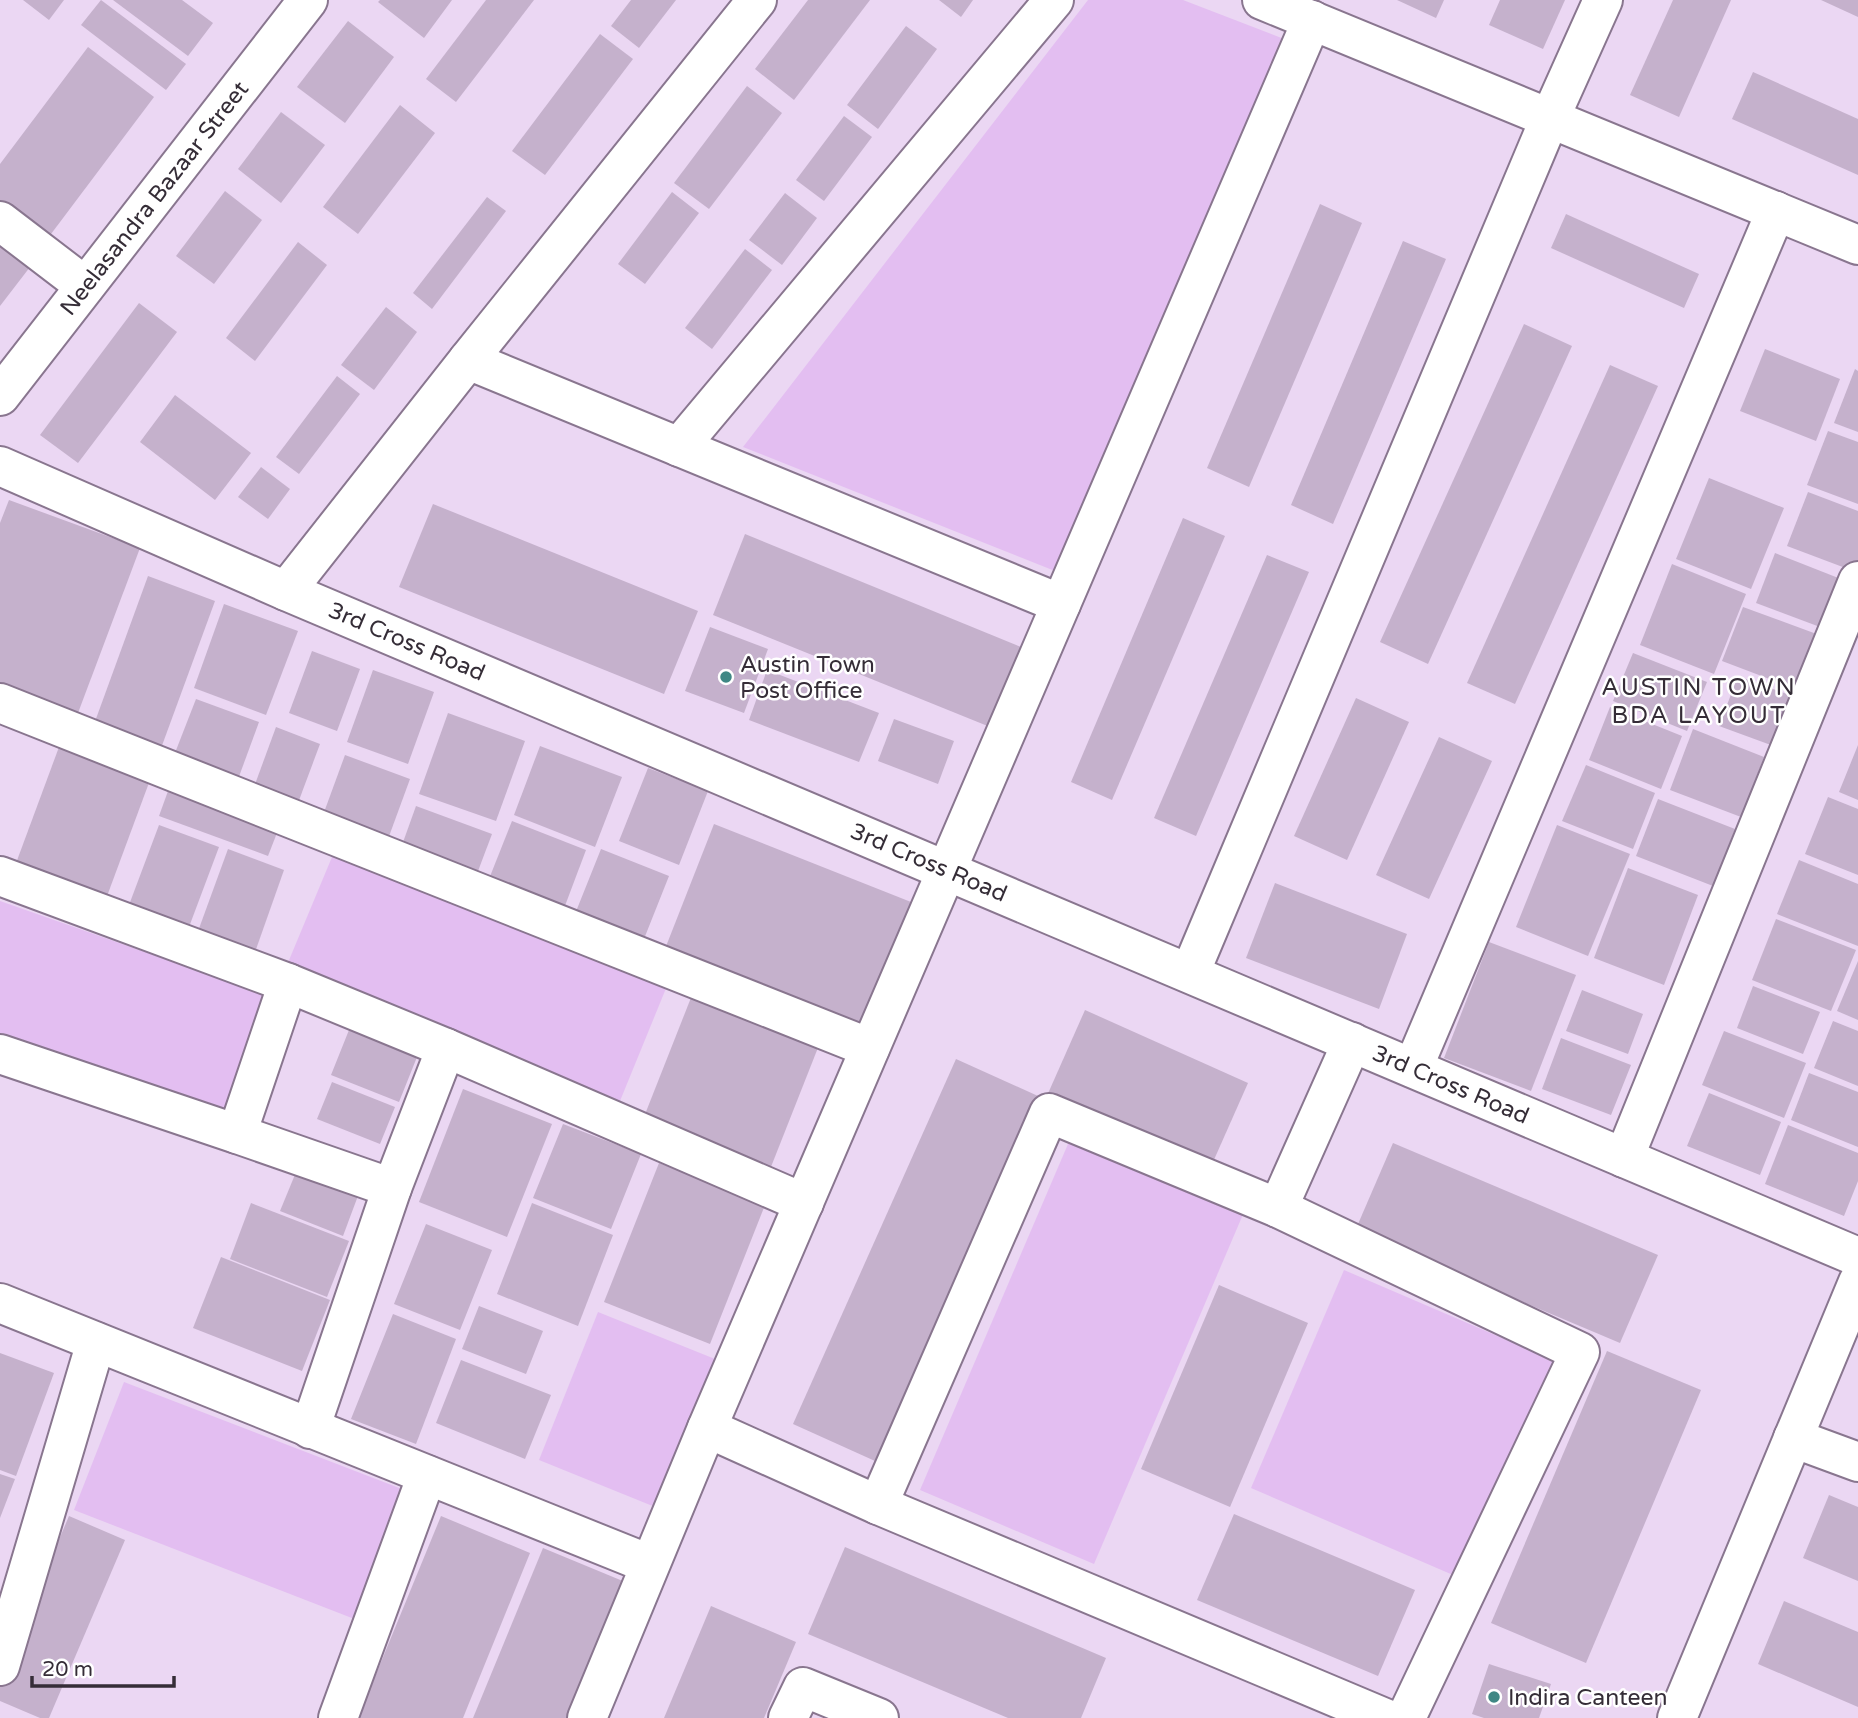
<svg xmlns="http://www.w3.org/2000/svg" width="1858" height="1718" viewBox="0 0 1858 1718" font-family="'Varela Round',sans-serif">
  <rect width="100%" height="100%" fill="#ebd7f3"/>
  <g fill="#e3bef1">
    <path d="M1088 0H1183L1284 39 1055 571 743 447Z"/>
    <path d="M337 845 669 981 620 1101 287 965Z"/>
    <path d="M0 901 270 996 225 1125 0 1044Z"/>
    <path d="M1071 1137 1244 1212 1094 1564 920 1490Z"/>
    <path d="M1344 1270 1553 1360 1460 1578 1251 1488Z"/>
    <path d="M598 1312 720 1361 660 1509 539 1460Z"/>
    <path d="M124 1382 407 1491 357 1620 74 1510Z"/>
  </g>
  <g fill="#c5b1cc">
    <path d="M23 0H64L49 20Z"/>
    <path d="M101 0 186 64 166 90 81 25Z"/>
    <path d="M113 0H182L213 23 188 56Z"/>
    <path d="M380 0H452L424 38 378 2Z"/>
    <path d="M486 0H534L456 102 426 79Z"/>
    <path d="M631 0H676L639 48 611 26Z"/>
    <path d="M808 0H870L794 100 755 69Z"/>
    <path d="M939 0H973L961 17Z"/>
    <path d="M1397 0H1444L1436 18Z"/>
    <path d="M1500 0H1565L1543 49 1489 25Z"/>
    <path d="M1673 0H1731L1679 117 1630 95Z"/>
    <path d="M1821 0H1858V17Z"/>
    <path d="M348 21 394 57 345 123 297 87Z"/>
    <path d="M906 26 937 49 878 129 847 105Z"/>
    <path d="M600 34 633 59 545 175 512 151Z"/>
    <path d="M88 47 154 97 45 242 0 208V164Z"/>
    <path d="M1753 72 1858 119V175L1732 119Z"/>
    <path d="M747 86 782 113 709 209 674 183Z"/>
    <path d="M400 105 435 133 358 234 323 207Z"/>
    <path d="M281 112 325 145 281 203 238 169Z"/>
    <path d="M844 116 872 137 824 201 796 180Z"/>
    <path d="M225 191 262 220 214 284 176 256Z"/>
    <path d="M672 192 699 213 645 284 618 264Z"/>
    <path d="M785 193 817 218 782 265 749 240Z"/>
    <path d="M487 197 506 211 432 309 413 293Z"/>
    <path d="M1320 204 1362 223 1249 487 1207 468Z"/>
    <path d="M1566 214 1699 274 1684 308 1551 248Z"/>
    <path d="M1403 241 1446 259 1333 524 1291 505Z"/>
    <path d="M298 242 327 265 255 361 226 338Z"/>
    <path d="M0 244 30 267 0 306Z"/>
    <path d="M745 249 772 270 712 349 685 328Z"/>
    <path d="M139 303 177 332 78 463 40 435Z"/>
    <path d="M386 307 417 332 374 390 341 365Z"/>
    <path d="M1524 324 1572 346 1428 664 1380 642Z"/>
    <path d="M1765 349 1840 379 1816 441 1740 411Z"/>
    <path d="M1610 365 1658 386 1515 704 1467 683Z"/>
    <path d="M1855 369 1858 371V432L1834 423Z"/>
    <path d="M337 376 360 394 299 474 276 457Z"/>
    <path d="M175 395 251 453 215 500 140 442Z"/>
    <path d="M1828 431 1858 442V504L1807 485Z"/>
    <path d="M261 467 290 489 268 519 238 497Z"/>
    <path d="M1709 478 1784 508 1751 589 1676 559Z"/>
    <path d="M1808 492 1858 511V566L1856 572 1787 546Z"/>
    <path d="M9 500 140 548 75 721 0 694V523Z"/>
    <path d="M433 504 698 611 664 694 399 587Z"/>
    <path d="M1183 518 1225 536 1112 800 1071 782Z"/>
    <path d="M745 534 1026 649 995 729 713 615Z"/>
    <path d="M1775 553 1846 581 1828 630 1756 603Z"/>
    <path d="M1267 555 1309 572 1196 836 1154 818Z"/>
    <path d="M1672 564 1746 594 1714 674 1640 645Z"/>
    <path d="M148 576 215 601 160 751 93 727Z"/>
    <path d="M224 604 298 631 266 715 194 688Z"/>
    <path d="M1743 607 1822 636 1801 691 1722 661Z"/>
    <path d="M710 627 768 649 744 713 685 691Z"/>
    <path d="M312 651 360 669 337 731 289 713Z"/>
    <path d="M1633 653 1707 682 1687 731 1613 701Z"/>
    <path d="M373 670 434 692 408 764 347 742Z"/>
    <path d="M767 670 879 713 859 762 749 720Z"/>
    <path d="M1738 676 1798 698 1779 748 1719 726Z"/>
    <path d="M1356 698 1409 722 1347 860 1294 836Z"/>
    <path d="M196 699 259 722 237 782 173 758Z"/>
    <path d="M1610 707 1682 736 1661 789 1589 760Z"/>
    <path d="M448 713 525 741 496 821 419 794Z"/>
    <path d="M894 719 954 741 938 784 878 761Z"/>
    <path d="M276 727 320 744 298 803 254 787Z"/>
    <path d="M1693 729 1764 757 1741 817 1670 790Z"/>
    <path d="M1439 737 1492 761 1429 899 1376 875Z"/>
    <path d="M1858 745V800L1839 792Z"/>
    <path d="M540 746 622 777 595 847 514 815Z"/>
    <path d="M59 747 150 780 103 907 12 874Z"/>
    <path d="M345 755 410 779 384 850 319 826Z"/>
    <path d="M1586 765 1655 793 1633 849 1562 821Z"/>
    <path d="M648 768 708 791 679 865 619 841Z"/>
    <path d="M172 780 282 820 268 856 159 816Z"/>
    <path d="M1828 797 1858 809V875L1805 854Z"/>
    <path d="M1658 799 1735 829 1713 886 1636 856Z"/>
    <path d="M416 806 492 834 472 887 397 859Z"/>
    <path d="M512 821 586 850 560 919 485 889Z"/>
    <path d="M714 824 911 902 860 1031 663 954Z"/>
    <path d="M159 825 219 847 189 927 129 905Z"/>
    <path d="M1557 825 1630 854 1588 956 1516 927Z"/>
    <path d="M228 849 284 870 254 955 197 934Z"/>
    <path d="M601 849 669 876 640 949 571 924Z"/>
    <path d="M1799 860 1858 884V946L1777 914Z"/>
    <path d="M1628 868 1698 895 1664 985 1594 958Z"/>
    <path d="M1275 883 1407 934 1379 1009 1246 958Z"/>
    <path d="M1776 919 1856 950 1831 1011 1752 980Z"/>
    <path d="M1489 942 1576 975 1531 1091 1444 1058Z"/>
    <path d="M1858 961V1020L1837 1011Z"/>
    <path d="M696 985 823 1035 767 1177 640 1127Z"/>
    <path d="M1753 986 1820 1012 1803 1054 1737 1028Z"/>
    <path d="M1582 990 1643 1014 1628 1054 1566 1031Z"/>
    <path d="M1085 1010 1248 1083 1209 1171 1046 1098Z"/>
    <path d="M1833 1021 1858 1031V1086L1814 1068Z"/>
    <path d="M349 1030 417 1057 399 1102 331 1075Z"/>
    <path d="M1724 1031 1806 1063 1784 1118 1702 1085Z"/>
    <path d="M1561 1038 1631 1065 1611 1115 1542 1089Z"/>
    <path d="M956 1059 1038 1096 875 1461 793 1424Z"/>
    <path d="M1809 1073 1858 1092V1147L1791 1120Z"/>
    <path d="M332 1082 395 1107 380 1144 317 1119Z"/>
    <path d="M463 1089 552 1124 507 1237 419 1202Z"/>
    <path d="M1709 1093 1781 1122 1760 1175 1687 1146Z"/>
    <path d="M563 1124 641 1154 611 1229 533 1198Z"/>
    <path d="M1788 1125 1858 1153V1181L1844 1216 1765 1184Z"/>
    <path d="M1393 1143 1658 1255 1620 1343 1355 1231Z"/>
    <path d="M301 1160 362 1185 343 1236 280 1211Z"/>
    <path d="M659 1163 765 1205 710 1344 604 1302Z"/>
    <path d="M251 1203 349 1241 327 1297 230 1259Z"/>
    <path d="M532 1203 613 1235 578 1326 497 1294Z"/>
    <path d="M426 1224 492 1250 460 1330 394 1304Z"/>
    <path d="M221 1257 330 1300 302 1371 193 1328Z"/>
    <path d="M1219 1285 1308 1323 1230 1507 1141 1469Z"/>
    <path d="M479 1306 543 1331 526 1374 462 1349Z"/>
    <path d="M393 1314 456 1339 416 1444 351 1419Z"/>
    <path d="M1607 1351 1701 1390 1586 1663 1491 1623Z"/>
    <path d="M0 1353 54 1373 16 1476 0 1470Z"/>
    <path d="M461 1360 551 1395 525 1459 436 1423Z"/>
    <path d="M0 1474 15 1479 0 1518Z"/>
    <path d="M1829 1495 1858 1507V1581L1803 1558Z"/>
    <path d="M1234 1514 1415 1590 1378 1676 1197 1600Z"/>
    <path d="M69 1516 125 1540 49 1718H40L0 1701V1679Z"/>
    <path d="M441 1516 530 1553 463 1718H358Z"/>
    <path d="M845 1547 1106 1658 1081 1718H1008L808 1634Z"/>
    <path d="M543 1548 630 1584 576 1718H473Z"/>
    <path d="M1784 1601 1858 1632V1707L1758 1664Z"/>
    <path d="M711 1606 796 1642 764 1718H664Z"/>
    <path d="M1489 1664 1551 1684 1539 1718H1484L1472 1714Z"/>
  </g>
  <g fill="none" stroke-linecap="round" stroke-linejoin="round">
    <g stroke="#89768f" stroke-width="42">
      <g id="street">
        <path d="M1262 0 1858 245"/>
        <path d="M0 221 85 286"/>
        <path d="M468 360 1061 604"/>
        <path d="M679 447 1054 0"/>
        <path d="M0 466 286 591 1858 1257"/>
        <path d="M286 591 468 360 757 0"/>
        <path d="M0 703 870 1048"/>
        <path d="M0 876 288 983 446 1048 804 1203"/>
        <path d="M1190 973 1550 118 1603 0"/>
        <path d="M0 1054 237 1134 288 983"/>
        <path d="M1413 1068 1776 211"/>
        <path d="M237 1134 392 1188"/>
        <path d="M1624 1158 1858 581"/>
        <path d="M1278 1208 1580 1352 1406 1718"/>
        <path d="M0 1303 649 1564"/>
        <path d="M707 1428 878 1505 1385 1718"/>
        <path d="M310 1429 392 1188 446 1048"/>
        <path d="M1793 1438 1858 1462"/>
        <path d="M878 1505 1049 1113 1278 1208 1352 1042"/>
        <path d="M0 1666 96 1342"/>
        <path d="M338 1718 427 1475"/>
        <path d="M587 1718 707 1428 1312 20"/>
        <path d="M788 1718 803 1687 879 1718"/>
        <path d="M1677 1718 1858 1282"/>
      </g>
    </g>
    <g stroke="#89768f" stroke-width="42">
      <path id="secondary" d="M0 396 308 0"/>
    </g>
    <use href="#street" stroke="#fff" stroke-width="38"/>
    <use href="#secondary" stroke="#fff" stroke-width="38"/>
  </g>
  <g fill="#3f8784" stroke="#fff" stroke-width="2.5">
    <circle cx="726" cy="677" r="7"/>
    <circle cx="1494" cy="1697" r="7"/>
  </g>
  <g text-anchor="middle" stroke-width="5" stroke-linejoin="round" paint-order="stroke">
    <g font-size="23" fill="#352d37" stroke="#fff">
      <text transform="translate(154 198) rotate(-52)" y="8">Neelasandra Bazaar Street</text>
      <text transform="translate(407 641) rotate(23)" y="8">3rd Cross Road</text>
      <text transform="translate(929 862) rotate(23)" y="8">3rd Cross Road</text>
      <text transform="translate(1451 1084) rotate(23)" y="8">3rd Cross Road</text>
    </g>
    <g font-size="23" fill="#352d37" stroke="#fff" text-anchor="start">
      <text x="740" y="672">Austin Town<tspan x="740" dy="26">Post Office</tspan></text>
      <text x="1508" y="1705">Indira Canteen</text>
    </g>
    <g font-size="24" letter-spacing="2" fill="#352d37" stroke="#fff">
      <text x="1699" y="695">AUSTIN TOWN<tspan x="1699" dy="28">BDA LAYOUT</tspan></text>
    </g>
  </g>
  <path d="M32 1676v10h142v-10" fill="none" stroke="#352d37" stroke-width="3.5"/>
  <text x="42" y="1676" font-size="21" fill="#352d37" stroke="#ffffff" stroke-width="5" paint-order="stroke">20 m</text>
</svg>
